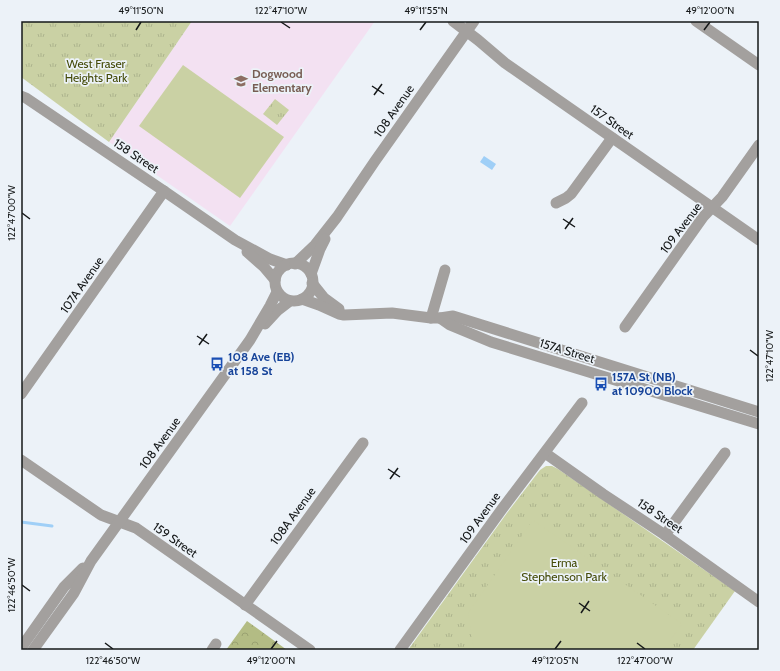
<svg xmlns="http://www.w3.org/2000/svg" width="780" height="671" viewBox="0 0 780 671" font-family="Cabin,sans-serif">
  <defs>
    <pattern id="grass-tufts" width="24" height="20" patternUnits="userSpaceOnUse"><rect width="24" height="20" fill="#cad1a4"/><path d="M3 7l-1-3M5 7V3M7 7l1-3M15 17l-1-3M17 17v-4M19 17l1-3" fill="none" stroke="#adb38d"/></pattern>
    <pattern id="forest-crowns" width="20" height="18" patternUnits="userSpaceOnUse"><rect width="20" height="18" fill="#b3bc84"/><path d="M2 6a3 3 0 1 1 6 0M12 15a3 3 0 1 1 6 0" fill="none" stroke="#99a171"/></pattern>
  </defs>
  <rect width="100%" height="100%" fill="#ecf2f8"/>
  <path fill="#f3e1f2" d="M192 21H375L230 226 109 142Z"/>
  <g fill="url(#grass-tufts)">
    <path d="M21 21H192L109 142 21 77Z"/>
    <path d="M275 99 289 110 277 125 263 114Z"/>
    <path d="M546 466H552L558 469 735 591 693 650H408L507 513 540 470Z"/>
  </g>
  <path fill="url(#forest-crowns)" d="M247 621 287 650H226Z"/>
  <g fill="#cad1a4">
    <path d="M183 65 284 137 240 198 139 126Z"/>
    <path d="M533 520 682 624 663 650H474L468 613Z"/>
  </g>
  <path fill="#9fcff7" d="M484 156 496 164 492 170 480 162Z"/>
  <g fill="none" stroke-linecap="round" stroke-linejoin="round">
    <path stroke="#9fcff7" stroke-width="3" d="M21 522 52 526"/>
    <g stroke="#a3a09e" stroke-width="11">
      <path d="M453 21 478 40 505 63 759 240"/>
      <path d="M696 21 759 65"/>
      <path d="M21 96 26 98 66 125 164 191 235 240 270 259 287 265"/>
      <path d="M556 203 566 198 571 194 612 138"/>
      <path d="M247 252 264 267 275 280"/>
      <circle cx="294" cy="282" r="19"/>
      <path d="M295 264 315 245 337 217 375 161 474 21"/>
      <path d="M311 274 320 249 325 239"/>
      <path d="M312 283 324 298 339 309"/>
      <path d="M302 299 319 305 339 314 344 315 392 313 431 318H440L453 316 759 412"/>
      <path d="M431 318 445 270"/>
      <path d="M440 318 450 325 491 342 759 424"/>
      <path d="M265 324 277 311 290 301"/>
      <path d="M625 327 703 217 722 197 759 145"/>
      <path d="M21 394 164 191"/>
      <path d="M545 453 603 494 665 535 759 602"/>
      <path d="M21 460 101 515 136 528 310 650"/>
      <path d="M665 535 725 453"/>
      <path d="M245 605 363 443"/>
      <path d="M21 648 64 587 83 568"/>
      <path d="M33 650 74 593 91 561 250 340 270 306 277 292"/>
      <path d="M212 650 216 644"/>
      <path d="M400 650 502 509 582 403"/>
    </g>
  </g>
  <path fill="none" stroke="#151819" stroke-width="1.5" d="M281 22 290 28M136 30 141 22M420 30 426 22M704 30 710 22M372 86 384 94M374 95 382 84M22 213 30 219M563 219 575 227M565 229 573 218M197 336 209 344M199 345 207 334M750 350 758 356M388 469 400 477M390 479 398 468M22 585 30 591M579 603 590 611M581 613 589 601M105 643 113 649M637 643 645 649M271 649 277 641M555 649 561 641"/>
  <defs>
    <g id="school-bare" transform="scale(1.08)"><path d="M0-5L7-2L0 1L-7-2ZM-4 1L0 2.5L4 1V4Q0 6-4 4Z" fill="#8d6e63" stroke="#ecf2f8" stroke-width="2.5" paint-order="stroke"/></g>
    <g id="bus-bare" transform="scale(1.08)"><path d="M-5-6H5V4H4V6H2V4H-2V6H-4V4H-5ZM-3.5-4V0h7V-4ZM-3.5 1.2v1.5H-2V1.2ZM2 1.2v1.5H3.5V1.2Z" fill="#1a4fb4" stroke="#ecf2f8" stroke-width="2.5" paint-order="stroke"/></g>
  </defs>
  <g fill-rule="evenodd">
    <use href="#school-bare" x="241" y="81"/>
    <use href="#bus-bare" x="217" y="364"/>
    <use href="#bus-bare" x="601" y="384"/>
  </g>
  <g text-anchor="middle" stroke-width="3.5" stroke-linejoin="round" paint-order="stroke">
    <g font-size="12" fill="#444b08" stroke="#ecf2f8">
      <text x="96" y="68">West Fraser<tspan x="96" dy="14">Heights Park</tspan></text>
      <text x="564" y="567">Erma<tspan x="564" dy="14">Stephenson Park</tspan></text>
    </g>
    <g font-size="12" font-weight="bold" fill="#785e54" stroke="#ecf2f8" text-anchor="start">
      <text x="252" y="78">Dogwood<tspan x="252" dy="14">Elementary</tspan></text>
    </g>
    <g font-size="12" fill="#151819" stroke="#ecf2f8">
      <text transform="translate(394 111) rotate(-55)" y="4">108 Avenue</text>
      <text transform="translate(612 122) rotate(35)" y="4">157 Street</text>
      <text transform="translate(136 156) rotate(34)" y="4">158 Street</text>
      <text transform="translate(681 228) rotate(-53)" y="4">109 Avenue</text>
      <text transform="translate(82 285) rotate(-55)" y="4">107A Avenue</text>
      <text transform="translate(567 351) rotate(17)" y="4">157A Street</text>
      <text transform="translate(160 443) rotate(-54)" y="4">108 Avenue</text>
      <text transform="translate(293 516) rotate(-54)" y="4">108A Avenue</text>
      <text transform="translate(660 516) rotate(34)" y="4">158 Street</text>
      <text transform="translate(480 518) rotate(-54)" y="4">109 Avenue</text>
      <text transform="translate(175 540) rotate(35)" y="4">159 Street</text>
    </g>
    <g font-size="12" font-weight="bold" fill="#164399" stroke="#ecf2f8" text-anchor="start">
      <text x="228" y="361">108 Ave (EB)<tspan x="228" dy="14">at 158 St</tspan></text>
      <text x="612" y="381">157A St (NB)<tspan x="612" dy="14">at 10900 Block</tspan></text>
    </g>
  </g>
  <rect width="780" height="671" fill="none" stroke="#ecf2f8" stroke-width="44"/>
  <rect x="22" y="22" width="736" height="627" fill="none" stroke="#151819" stroke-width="1.5"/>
  <g font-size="10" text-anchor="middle" fill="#151819">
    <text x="141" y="14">49°11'50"N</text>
    <text x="281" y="14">122°47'10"W</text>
    <text x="426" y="14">49°11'55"N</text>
    <text x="710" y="14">49°12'00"N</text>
    <text transform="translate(11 213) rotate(-90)" y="4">122°47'00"W</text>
    <text transform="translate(769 356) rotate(-90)" y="4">122°47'10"W</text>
    <text transform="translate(11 585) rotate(-90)" y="4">122°46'50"W</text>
    <text x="113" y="664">122°46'50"W</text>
    <text x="271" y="664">49°12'00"N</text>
    <text x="555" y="664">49°12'05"N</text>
    <text x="645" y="664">122°47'00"W</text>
  </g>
</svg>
